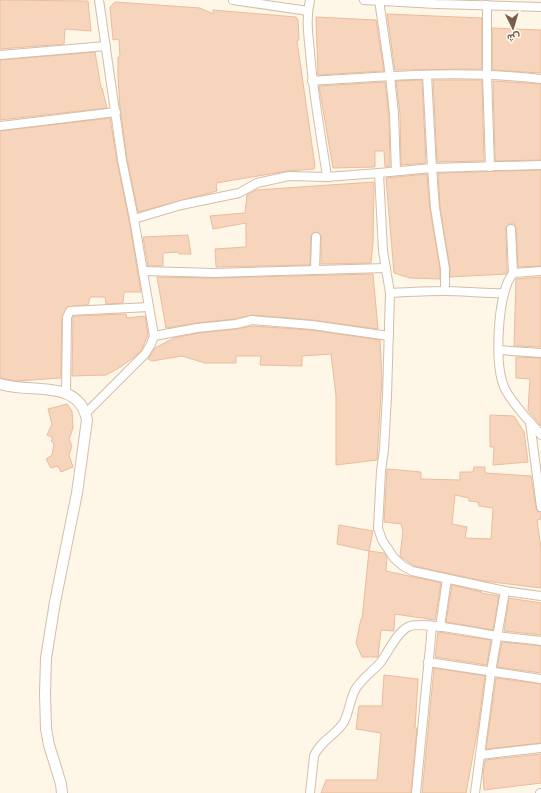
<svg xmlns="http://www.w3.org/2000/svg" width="541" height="793" viewBox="0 0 541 793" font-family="Raleway,Vazirmatn,sans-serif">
  <rect width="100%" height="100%" fill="#fef6e7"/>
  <g fill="#f6d5bc" stroke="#ebbc9b" fill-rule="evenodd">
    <path d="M0 0 88 1 91 31 65 29 64 44 0 49Z"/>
    <path d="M115 2 200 8 213 14V10L296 17 298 20 299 40 297 41 315 166 314 169 288 171 216 183 217 191 138 212 127 159 120 107 118 78V57H120L119 39 113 40 110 7Z"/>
    <path d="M387 14 482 18V69L395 70Z"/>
    <path d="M316 17 376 20 384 71 318 75Z"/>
    <path d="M492 28 541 30V73L492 70Z"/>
    <path d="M95 52 101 88H102L107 108 0 120V60Z"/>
    <path d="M422 80 426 163 401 165 400 114 396 81Z"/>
    <path d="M433 80H482L484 161 437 162Z"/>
    <path d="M493 81 541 84V160L495 161Z"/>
    <path d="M385 82 389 114 390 166 385 167 384 151H375V167L333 168 319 86Z"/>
    <path d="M110 118 117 161 129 220 141 292H124L123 303 106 304 105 297H90L88 305 67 307 62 317 61 378 16 381 0 378V131Z"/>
    <path d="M541 170V266L518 267 516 228 514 224H510L506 226V229L507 272 506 274 450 277V268L440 207 438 173Z"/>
    <path d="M427 174 430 209 440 269V279L410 278 394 273 386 178Z"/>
    <path d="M374 182 373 243 371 263 321 264V237L319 233 316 232 312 234 311 236 310 265 216 267 215 249 246 247V223L213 229 210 216 245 213 247 195 256 190Z"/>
    <path d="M188 235 191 254H179V252L163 253V266H148L143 237Z"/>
    <path d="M373 274 378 329 312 320 252 315 235 319 196 323 166 328 157 277 215 278Z"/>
    <path d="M541 277V347L514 346 516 279Z"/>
    <path d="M126 314 127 318 145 316 148 335 141 351 133 358 119 368 106 375 72 376 73 316Z"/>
    <path d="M252 326 311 330 380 340 382 377 377 460 336 465V396L331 354 302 356V366L260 365 261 356H236V363H205L182 356 152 361 148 359 155 348 174 338 198 333 237 329Z"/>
    <path d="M516 357 541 358V426L528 410 530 379 516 378Z"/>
    <path d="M67 404 72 411 73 428 69 439 72 446 69 455 73 467 61 472 58 466 51 468 46 459 52 455 54 443 51 441 53 438 47 435 52 424 48 409Z"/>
    <path d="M490 415 514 416 524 432 528 462 493 465 494 447H490Z"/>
    <path d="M474 467H485V473L531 476 536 508 537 511 541 512V519L537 520 541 548V588L484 581 414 566 400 556 403 531 401 524 384 522 387 469 421 472V479L460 480V472H473ZM455 495 469 498V501L478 502 479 506 493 508 491 539 465 538 467 527 452 524Z"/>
    <path d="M339 525 373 531 369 551 337 544Z"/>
    <path d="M369 551 384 553 387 557 386 571 441 583 435 620 395 614 394 631 381 630 378 657H362L356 643 361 619H362Z"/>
    <path d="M452 585 482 592 481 593 499 596 493 630 446 622Z"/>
    <path d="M509 598 541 603V635L504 631Z"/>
    <path d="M438 632 491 640 487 665 435 657Z"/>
    <path d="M502 642 541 646V673L497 667Z"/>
    <path d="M434 668 485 676 478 728 466 793H422Z"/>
    <path d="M384 675 418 679 415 728H417L411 793H321L326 780H377L381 733 356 729 359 706H382Z"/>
    <path d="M496 678 541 684V743L486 749Z"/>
    <path d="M541 754V783L484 790 483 775 485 760Z"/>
  </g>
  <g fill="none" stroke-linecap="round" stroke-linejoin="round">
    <g stroke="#d2beab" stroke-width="10">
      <g id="minor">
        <path d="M233 0 308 11"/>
        <path d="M310 0C306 17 308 34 310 52 313 94 321 135 327 177L379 173 383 251 390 293C408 292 427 291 445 291 465 291 484 294 504 293"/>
        <path d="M364 0 436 4 541 7"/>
        <path d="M379 0 390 76 394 114 396 171"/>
        <path d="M487 5V74L490 167"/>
        <path d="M0 55 106 46"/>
        <path d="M427 75 432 168 435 208 445 269V291"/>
        <path d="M312 81C388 76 465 70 541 79"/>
        <path d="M0 126 116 112"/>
        <path d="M379 173 432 168 541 165"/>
        <path d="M134 219 181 205 239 193 257 183 289 176 327 177"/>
        <path d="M511 229 513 273"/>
        <path d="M315 270 316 237"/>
        <path d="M143 271 215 273 386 268"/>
        <path d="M541 271 513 273C511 277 508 280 507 284 498 308 494 366 505 389 514 406 529 420 541 435"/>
        <path d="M390 293 387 396 384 449 381 471 378 528 382 540 394 558 403 566 412 571 505 591 541 596"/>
        <path d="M154 336 197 328 236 324 252 320 312 325 389 336"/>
        <path d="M499 350 541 353"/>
        <path d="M66 393 67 317 70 311 149 307"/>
        <path d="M86 413 145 354 151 344 154 336 134 219 122 160 99 0"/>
        <path d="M530 422 541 507"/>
        <path d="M440 627 447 579"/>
        <path d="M428 662 541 679"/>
        <path d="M480 755 541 748"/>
        <path d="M310 793 314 756C320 741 336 735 344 722 349 712 350 700 355 690 361 679 372 672 380 663 388 653 396 633 408 627 421 620 481 634 498 636 513 638 527 639 541 641"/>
        <path d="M416 793 432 626"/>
        <path d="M475 793 491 672 505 591"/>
        <path d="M540 793H541"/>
      </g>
    </g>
    <g stroke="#d2beab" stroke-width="12">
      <path id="tertiary" d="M0 384C31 394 79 378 87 420L77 493 55 602 46 658 45 694 46 729 49 745 61 784 62 793"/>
    </g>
    <use href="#minor" stroke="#fff" stroke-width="8"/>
    <use href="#tertiary" stroke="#fff" stroke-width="10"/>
  </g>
  <g transform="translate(513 28) rotate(175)" stroke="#fff9ef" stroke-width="3" paint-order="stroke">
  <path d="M0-3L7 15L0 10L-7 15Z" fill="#7b5c48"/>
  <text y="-6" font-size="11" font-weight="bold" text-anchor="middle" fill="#7b5c48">ش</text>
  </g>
</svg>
